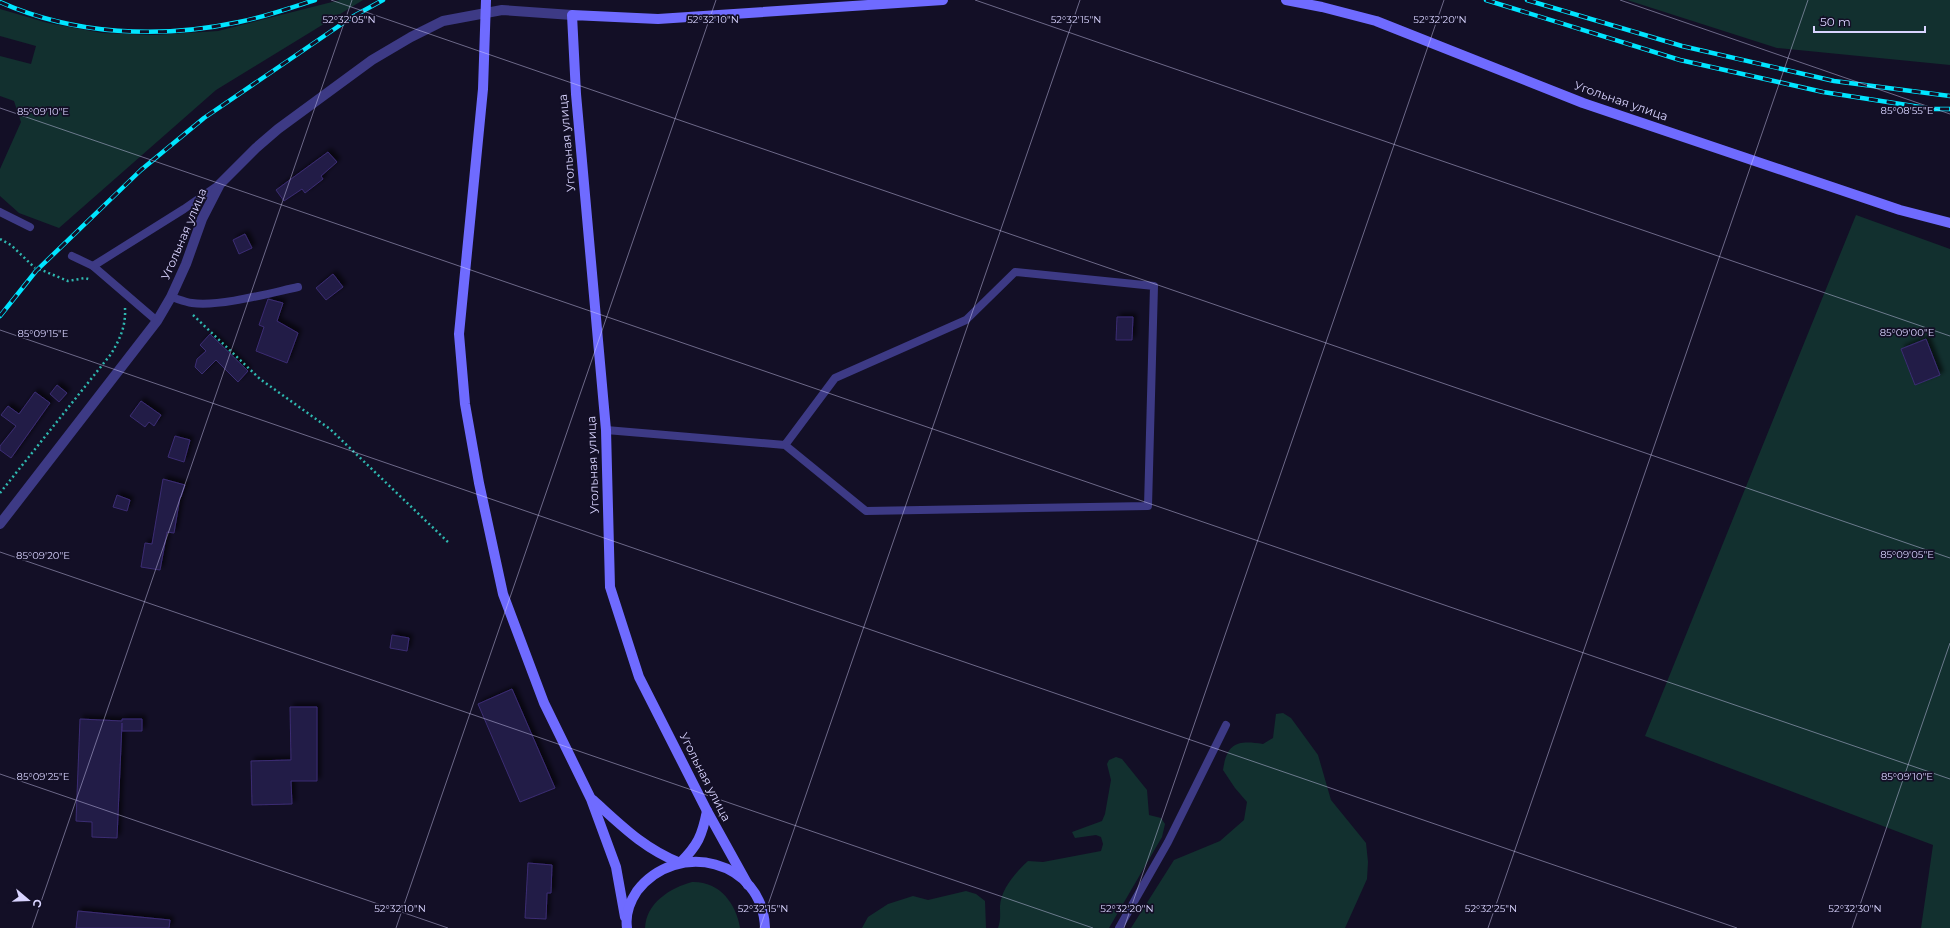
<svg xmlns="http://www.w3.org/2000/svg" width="1950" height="928" viewBox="0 0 1950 928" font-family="Montserrat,sans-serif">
  <defs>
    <filter id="shadow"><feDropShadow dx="3.5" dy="-3.5" stdDeviation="2" flood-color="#0009"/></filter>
  </defs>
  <rect width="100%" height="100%" fill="#130f26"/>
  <g fill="#12302f">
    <path d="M340 0H363L216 90 59 228 19 213 0 196V169L21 122 14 101 0 96V56L31 64 36 46 0 36V9L48 23 102 33 154 35 218 31Z"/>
    <path d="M1627 0H1950V65L1777 48Z"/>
    <path d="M1856 215 1950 249V928H1921L1933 845 1645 736Z"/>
    <path d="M1283 713 1291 718 1318 755 1331 800 1366 843 1368 862 1367 879 1345 928H1131L1174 860 1220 841 1244 820 1247 802 1235 788 1223 770C1227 743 1237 740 1263 744L1273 738 1276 714Z"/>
    <path d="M1116 757 1122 759 1147 790 1149 815 1161 818 1165 824 1162 837 1109 928H998C1001 920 1000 915 1000 906 1001 889 1016 872 1028 861L1043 862 1101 851 1103 844 1101 837 1096 835 1075 838 1072 832 1102 821 1105 814 1111 780 1107 764 1109 760Z"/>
    <path d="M692 882C719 881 736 903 740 928H645C646 903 670 888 692 882Z"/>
    <path d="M966 891 976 894 985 901 986 928H862L868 917 888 904 913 896 928 900Z"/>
  </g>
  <g fill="#241b47" stroke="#3b2d73" filter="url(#shadow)">
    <path d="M328 152 337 162 321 176 323 179 305 193 302 189 284 201 276 190Z"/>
    <path d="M245 234 252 248 239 254 233 240Z"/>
    <path d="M333 274 343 287 326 300 316 288Z"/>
    <path d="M268 299 283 303 277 321 298 333 287 363 256 351 264 327 259 325Z"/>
    <path d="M1117 317H1133L1132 340H1116Z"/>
    <path d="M210 334 248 371 238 382 216 360 202 374 195 367 197 359 206 351 200 345Z"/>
    <path d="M1926 339 1940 375 1915 385 1901 349Z"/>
    <path d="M57 385 67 393 59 402 50 394Z"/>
    <path d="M35 392 50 403 11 458 0 450V446L16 426 1 415 8 406 19 414Z"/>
    <path d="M141 401 161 415 154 426 149 422 145 427 130 416Z"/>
    <path d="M175 436 190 440 184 462 168 457Z"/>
    <path d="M163 479 185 485 181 497H180L174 533 167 532 160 570 141 567 145 543 152 544Z"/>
    <path d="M117 495 130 500 127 511 113 507Z"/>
    <path d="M392 635 409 638 407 651 390 648Z"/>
    <path d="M512 689 555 788 520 802 478 704Z"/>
    <path d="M290 707H317V781H291L292 804 252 805 251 761 291 760Z"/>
    <path d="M80 719 122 721V719H142V731H122V723L117 838 92 837V822L76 821Z"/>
    <path d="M528 863 552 865 551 893H547L546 919 525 918Z"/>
    <path d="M78 911 170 920 169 928H76Z"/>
  </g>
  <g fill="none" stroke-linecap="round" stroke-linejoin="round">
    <g stroke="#2fb8b0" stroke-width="2.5" stroke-dasharray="2 3" stroke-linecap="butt">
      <path d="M0 239 11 245 35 268"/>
      <path d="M39 269 68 281 85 278 91 280"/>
      <path d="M193 315 260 379 330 429 449 543"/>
      <path d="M0 493 111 354C120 339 126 326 125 308"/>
    </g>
    <g stroke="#3d3a85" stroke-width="8">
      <path d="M0 212 30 227"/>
      <path d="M72 256 93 266 157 321"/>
      <path d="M93 266 184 209 220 184"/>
      <path d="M171 297C178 299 185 302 192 303 219 307 270 293 298 287"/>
      <path d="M606 430 785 445 866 511 1148 506 1154 286 1015 272 966 320 835 378 785 445"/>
      <path d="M1119 928 1168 842 1226 725"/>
    </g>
    <path stroke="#3d3a85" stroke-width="10" d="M0 524 157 321 171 297 186 264 202 219 220 184 256 148 278 129 372 60 411 37 443 21 502 10 572 15"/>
    <g stroke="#6f6bff" stroke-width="10">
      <path d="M486 0 483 89 459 334 465 404 479 483 503 594 544 703 591 799 616 867 625 917"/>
      <path d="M1286 0 1322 7 1376 21 1583 103 1900 210 1950 223"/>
      <path d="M593 800C622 826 643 848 680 863"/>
      <path d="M680 863C698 845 702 836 707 811"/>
      <path d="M748 885 707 811 639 677 610 587 606 430 576 94 572 15 658 19 943 0"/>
      <path d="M627 928C625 914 629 903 637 891 677 839 763 860 765 928"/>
    </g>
    <g stroke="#00e5ff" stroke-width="4.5">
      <g id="rail">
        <path d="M1486 0 1680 60 1823 92 1933 109H1950"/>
        <path d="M1527 0 1682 46 1834 81 1950 96"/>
        <path d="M0 2C74 35 160 39 239 22 264 17 290 8 315 0"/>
        <path d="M0 316 36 271 141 170 204 118 352 17 383 0"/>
      </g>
    </g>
    <use href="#rail" stroke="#130f26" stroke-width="3" stroke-dasharray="9" stroke-linecap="butt"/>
  </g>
  <path fill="none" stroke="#d9d4ff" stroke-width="1" stroke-opacity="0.45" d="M331 0 1950 558M975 0 1950 336M1620 0 1950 114M0 108 1950 779M0 330 1737 928M0 552 1093 928M0 774 448 928M32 928 352 0M396 928 716 0M760 928 1080 0M1124 928 1444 0M1488 928 1808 0M1852 928 1950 643"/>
  <g text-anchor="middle" stroke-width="3.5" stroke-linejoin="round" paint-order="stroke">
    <g font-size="12" fill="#d9d4ff" stroke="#130f26">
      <text transform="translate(1621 101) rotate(19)" y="4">Угольная улица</text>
      <text transform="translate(567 143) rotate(-95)" y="4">Угольная улица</text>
      <text transform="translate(184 234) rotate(-67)" y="4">Угольная улица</text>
      <text transform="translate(593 465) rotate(-92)" y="4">Угольная улица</text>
      <text transform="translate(705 777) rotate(63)" y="4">Угольная улица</text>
    </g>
  </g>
  <g font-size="10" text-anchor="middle" fill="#d9d4ff" stroke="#130f26" stroke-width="3.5" stroke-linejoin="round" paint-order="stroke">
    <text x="349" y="23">52°32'05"N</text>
    <text x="713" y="23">52°32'10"N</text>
    <text x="1076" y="23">52°32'15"N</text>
    <text x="1440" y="23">52°32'20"N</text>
    <text x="1907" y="114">85°08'55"E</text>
    <text x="43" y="115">85°09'10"E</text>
    <text x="1907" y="336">85°09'00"E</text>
    <text x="43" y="337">85°09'15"E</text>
    <text x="1907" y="558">85°09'05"E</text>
    <text x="43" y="559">85°09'20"E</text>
    <text x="1907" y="780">85°09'10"E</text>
    <text x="43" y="780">85°09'25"E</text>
    <text x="400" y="912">52°32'10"N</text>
    <text x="763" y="912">52°32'15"N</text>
    <text x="1127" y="912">52°32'20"N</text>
    <text x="1491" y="912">52°32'25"N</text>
    <text x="1855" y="912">52°32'30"N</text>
  </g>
  <g transform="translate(28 900) rotate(109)" stroke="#130f26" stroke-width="3" paint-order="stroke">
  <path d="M0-3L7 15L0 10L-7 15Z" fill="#d9d4ff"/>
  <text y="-6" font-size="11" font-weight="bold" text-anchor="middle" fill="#d9d4ff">С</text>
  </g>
  <path d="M1814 26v6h111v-6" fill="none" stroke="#d9d4ff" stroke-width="2"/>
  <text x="1820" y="26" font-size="12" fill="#d9d4ff" stroke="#130f26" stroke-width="3" paint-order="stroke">50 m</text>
</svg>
